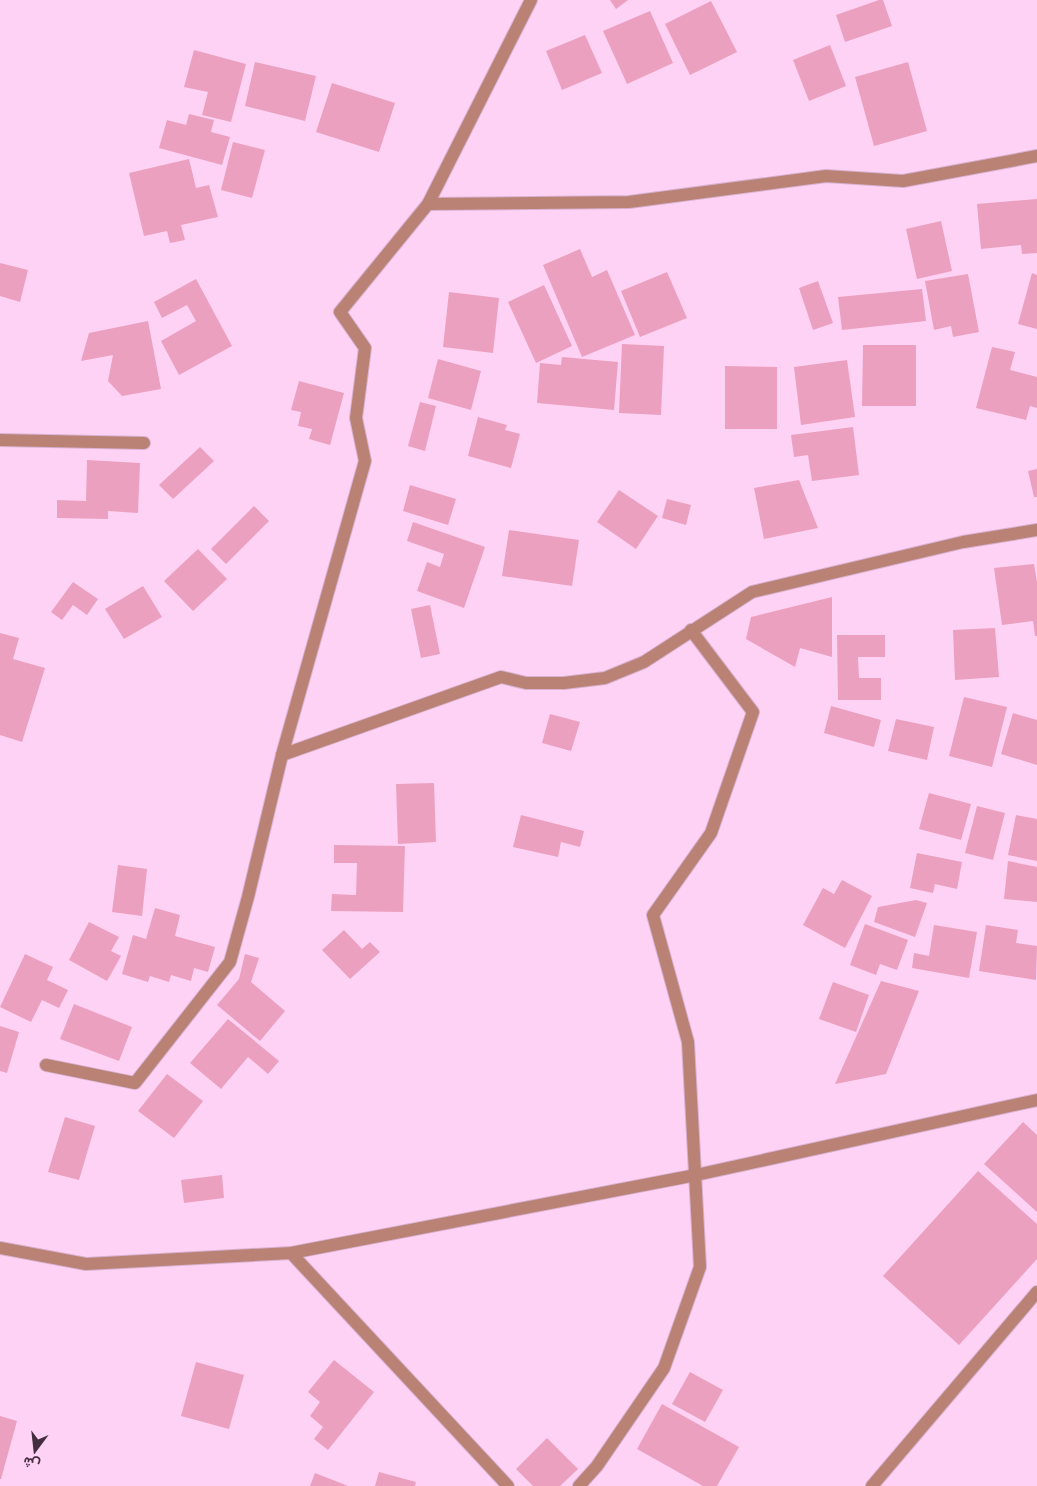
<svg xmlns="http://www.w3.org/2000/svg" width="1037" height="1486" viewBox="0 0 1037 1486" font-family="Helvetica,Vazirmatn,sans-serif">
  <rect width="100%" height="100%" fill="#fed2f5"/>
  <g fill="#eca0bf">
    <path d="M610 0H628L616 9Z"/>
    <path d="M879 0H883L892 26 845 42 836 15Z"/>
    <path d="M711 1 737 52 690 75 665 24Z"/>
    <path d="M650 11 673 63 627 84 603 31Z"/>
    <path d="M585 35 602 73 562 90 546 51Z"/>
    <path d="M830 45 846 86 809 101 793 60Z"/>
    <path d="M194 50 246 64 231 122 202 115 208 92 184 87Z"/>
    <path d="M255 62 316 76 305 121 245 106Z"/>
    <path d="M908 62 927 131 874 146 855 77Z"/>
    <path d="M332 83 395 103 379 152 316 132Z"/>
    <path d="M189 114 214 120 211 132 230 137 222 165 159 148 167 120 186 125Z"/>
    <path d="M233 142 265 150 252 198 221 190Z"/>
    <path d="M189 159 196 188 209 185 218 217 181 225 185 240 170 243 167 231 144 236 129 173Z"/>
    <path d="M1037 199V253L1022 254 1021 245 981 249 977 204Z"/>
    <path d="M941 221 952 271 917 279 906 229Z"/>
    <path d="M580 249 592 277 607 270 635 335 582 357 543 265Z"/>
    <path d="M0 263 28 270 20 302 0 296Z"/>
    <path d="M667 272 687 318 640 337 621 291Z"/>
    <path d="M1032 273 1037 275V329L1018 324Z"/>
    <path d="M968 274 979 332 953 337 951 326 934 330 925 281Z"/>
    <path d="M196 279 232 346 179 375 161 341 196 321 187 305 162 318 154 302Z"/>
    <path d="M818 281 833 323 813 330 799 288Z"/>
    <path d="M544 285 572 346 536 363 508 302Z"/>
    <path d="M922 289 926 321 842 330 838 297Z"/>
    <path d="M449 292 499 298 493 353 443 347Z"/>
    <path d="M148 321 161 389 122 396 108 381 113 355 81 361 89 333Z"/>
    <path d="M622 344 664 346 661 415 619 413Z"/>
    <path d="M863 345H916V406H862Z"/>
    <path d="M992 347 1015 352 1010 370 1037 377V408L1030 406 1026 420 976 408Z"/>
    <path d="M562 357 618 362 614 410 537 403 540 363 561 365Z"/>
    <path d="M438 359 481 371 471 410 428 398Z"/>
    <path d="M847 360 855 417 801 425 794 367Z"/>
    <path d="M725 366 777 367V429H725Z"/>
    <path d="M299 381 344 393 330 445 309 439 312 429 298 426 301 412 291 410Z"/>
    <path d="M420 402 436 406 425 451 408 446Z"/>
    <path d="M478 417 507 425 505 430 520 434 511 468 468 456Z"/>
    <path d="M853 427 859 475 812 481 808 455 794 457 791 435Z"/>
    <path d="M200 447 214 461 173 499 159 485Z"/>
    <path d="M87 460 140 463 138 513 108 511V519L57 518V500L86 501Z"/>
    <path d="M1037 469V497H1034L1028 471Z"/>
    <path d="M799 480 818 528 764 539 754 488Z"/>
    <path d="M410 485 456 499 448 525 403 511Z"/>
    <path d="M619 490 658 516 636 549 597 522Z"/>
    <path d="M667 499 691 505 686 525 662 518Z"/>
    <path d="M254 506 269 521 226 564 211 549Z"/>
    <path d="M413 522 485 547 464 608 417 591 427 562 440 567 444 554 407 541Z"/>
    <path d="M509 530 579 540 572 586 502 576Z"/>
    <path d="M198 549 227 579 193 611 164 581Z"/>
    <path d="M1034 564 1037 582V636H1035L1033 621 1002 625 994 568Z"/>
    <path d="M73 582 98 599 87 615 73 605 62 620 51 612Z"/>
    <path d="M143 586 162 617 124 639 105 609Z"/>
    <path d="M832 597V657L800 648 795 667 746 639 751 617Z"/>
    <path d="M430 605 440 654 421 658 411 609Z"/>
    <path d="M995 628 999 677 955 680 953 630Z"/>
    <path d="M0 633 19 638 13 659 45 668 22 742 0 735Z"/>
    <path d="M837 635H885V657H858L859 678H881V700H838Z"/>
    <path d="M964 697 1007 707 992 767 949 756Z"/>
    <path d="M831 706 881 720 874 747 824 733Z"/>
    <path d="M1013 713 1037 720V765L1001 754Z"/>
    <path d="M550 714 580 722 571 751 542 743Z"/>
    <path d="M896 719 934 727 927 760 888 751Z"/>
    <path d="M434 783 436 842 398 844 396 784Z"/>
    <path d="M929 793 971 804 961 840 919 829Z"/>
    <path d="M977 806 1005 813 993 860 965 853Z"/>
    <path d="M521 815 584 831 580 847 561 842 558 857 513 847Z"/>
    <path d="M1016 815 1037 819V861L1008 855Z"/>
    <path d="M334 845 405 846 403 912 331 911 332 894 356 895 357 863H334Z"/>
    <path d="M917 853 962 862 957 889 935 884 933 893 910 888Z"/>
    <path d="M1008 861 1037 867V902L1004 899Z"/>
    <path d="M118 865 147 869 142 916 112 912Z"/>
    <path d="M842 880 872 896 845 948 803 925 823 888 834 894Z"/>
    <path d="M916 900 927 903 915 937 874 922 878 907Z"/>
    <path d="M155 908 180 915 175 936 215 947 208 972 194 968 191 981 171 975 169 982 150 976 148 982 122 974 133 935 146 939Z"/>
    <path d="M89 922 119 937 111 951 121 956 107 981 69 960Z"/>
    <path d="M865 924 908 940 897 970 880 964 876 975 850 965Z"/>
    <path d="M934 925 977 932 969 978 912 968 914 953 929 956Z"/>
    <path d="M986 925 1018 930 1016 943 1037 946 1036 980 979 971Z"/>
    <path d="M344 930 362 949 370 942 380 952 350 979 322 950Z"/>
    <path d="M25 954 53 967 47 980 68 990 59 1008 42 1000 31 1022 0 1007Z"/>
    <path d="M245 954 259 958 251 982 285 1011 260 1041 217 1005 239 979Z"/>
    <path d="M881 981 919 991 886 1074 835 1084Z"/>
    <path d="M833 982 869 995 856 1032 819 1019Z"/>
    <path d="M74 1004 132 1027 119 1061 60 1039Z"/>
    <path d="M228 1019 279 1061 268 1074 248 1057 221 1089 190 1063Z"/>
    <path d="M0 1026 19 1032 7 1073 0 1071Z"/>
    <path d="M167 1074 203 1101 174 1138 138 1111Z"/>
    <path d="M65 1117 95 1126 79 1180 48 1172Z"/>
    <path d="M1023 1122 1037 1135V1212L984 1164Z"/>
    <path d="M978 1171 1037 1224V1259L959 1345 883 1276Z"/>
    <path d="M222 1175 224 1198 184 1203 181 1180Z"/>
    <path d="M334 1360 374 1392 328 1450 314 1439 323 1427 310 1416 320 1402 308 1392Z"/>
    <path d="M196 1362 244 1375 229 1429 181 1416Z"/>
    <path d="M690 1372 723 1390 705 1422 672 1404Z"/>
    <path d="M662 1404 739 1447 717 1486H703L637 1449Z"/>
    <path d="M0 1416 17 1421 1 1479H0Z"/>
    <path d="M547 1438 578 1469 560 1486H533L516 1469Z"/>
    <path d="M379 1472 416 1482 415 1486H375Z"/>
    <path d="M315 1473 348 1486H310Z"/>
  </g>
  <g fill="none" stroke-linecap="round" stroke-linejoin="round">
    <g stroke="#d9b1d1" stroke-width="14">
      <g id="minor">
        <path d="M428 204 629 202 826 176 903 181 1037 156"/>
        <path d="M0 440 144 443"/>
        <path d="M282 755 365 461 356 418 365 348 340 312 428 204 531 0"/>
        <path d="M46 1065 135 1083 230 962 248 897 282 755 501 677 526 683H564L605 678 644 662 752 592 963 542 1037 530"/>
        <path d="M0 1248 86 1264 291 1253 696 1175 1037 1100"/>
        <path d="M291 1253 508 1486"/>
        <path d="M579 1486 597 1466 664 1368 700 1267 688 1042 653 915 711 833 753 712 691 630"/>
        <path d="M872 1486 1037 1292"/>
      </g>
    </g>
    <use href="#minor" stroke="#b98275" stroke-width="12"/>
  </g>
  <g transform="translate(35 1451) rotate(195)" stroke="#fed2f5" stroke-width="4" paint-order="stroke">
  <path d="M0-4L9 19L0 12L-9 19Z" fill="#432d3f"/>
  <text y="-8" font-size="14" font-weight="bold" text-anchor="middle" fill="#432d3f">ش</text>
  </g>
</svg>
